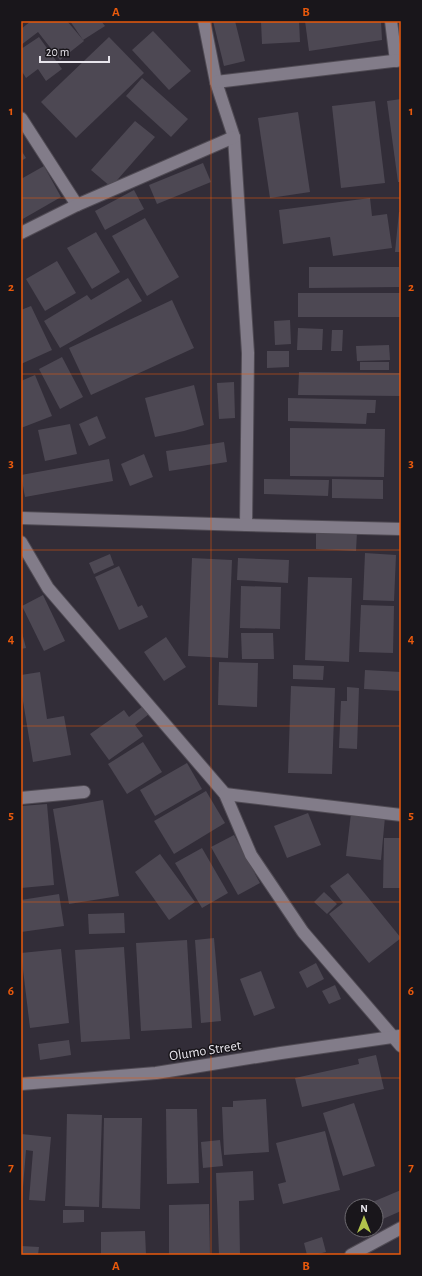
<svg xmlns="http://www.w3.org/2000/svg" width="422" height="1276" viewBox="0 0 422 1276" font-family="'Alegreya Sans',sans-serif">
  <rect width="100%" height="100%" fill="#322d38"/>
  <g fill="#4d4853">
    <path d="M31 21H67L84 41 60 60 38 32 21 45V29Z"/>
    <path d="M70 21H101L105 26 83 40Z"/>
    <path d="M213 21H235L245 61 224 66Z"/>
    <path d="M261 21H299L300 42 262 44Z"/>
    <path d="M305 21H381L382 40 309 51Z"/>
    <path d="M153 31 191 71 169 90 132 50Z"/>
    <path d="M39 37 62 69 46 81 38 69 26 78 21 70V49Z"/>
    <path d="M109 37 144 73 76 138 41 102Z"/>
    <path d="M142 78 188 119 171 137 126 96Z"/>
    <path d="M401 99V182H398L387 101Z"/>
    <path d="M375 101 385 183 341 188 332 106Z"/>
    <path d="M298 112 310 192 270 198 258 118Z"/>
    <path d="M135 121 155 137 111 187 91 170Z"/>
    <path d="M21 150 26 158 21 161Z"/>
    <path d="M203 163 211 182 157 204 149 185Z"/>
    <path d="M44 166 61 197 21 220V179Z"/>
    <path d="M134 190 144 209 105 230 95 211Z"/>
    <path d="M370 198 372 216 387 214 392 248 333 256 330 237 283 244 279 210Z"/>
    <path d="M399 212H401V252H395Z"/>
    <path d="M145 218 179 277 147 296 112 236Z"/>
    <path d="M96 232 120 272 92 289 67 248Z"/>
    <path d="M57 261 76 293 45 311 26 279Z"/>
    <path d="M309 267H399V287L309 288Z"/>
    <path d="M128 278 142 301 60 348 44 321 87 295 91 300Z"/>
    <rect x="298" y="293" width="103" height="24"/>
    <path d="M172 300 194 348 91 395 69 348Z"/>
    <path d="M31 306 52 350 21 364V310Z"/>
    <path d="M290 320 291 344 275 345 274 321Z"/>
    <path d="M298 328 323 329 322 350H297Z"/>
    <path d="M332 330H343L342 351H331Z"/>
    <path d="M389 345 390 360 357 361 356 346Z"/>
    <path d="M267 351H289V367L267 368Z"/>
    <path d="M62 357 83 397 60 409 39 369Z"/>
    <rect x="360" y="362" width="29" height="8"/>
    <path d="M299 372 401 373V396L298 395Z"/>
    <path d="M35 375 52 416 21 428V381Z"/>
    <path d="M234 382 235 418 219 419 217 383Z"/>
    <path d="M194 385 204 425 184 431 155 437 145 398Z"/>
    <path d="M288 398 376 400 375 413H367L366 424 288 421Z"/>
    <path d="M97 416 106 438 89 446 79 424Z"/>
    <path d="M70 424 77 454 45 461 38 430Z"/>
    <path d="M290 428 385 429 384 477 290 476Z"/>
    <path d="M224 442 227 462 169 471 166 451Z"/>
    <path d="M144 454 153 477 130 486 121 464Z"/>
    <path d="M109 459 113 481 25 497 21 475Z"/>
    <path d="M264 479 329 480 328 496 264 494Z"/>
    <path d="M332 479 383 480V499L332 498Z"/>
    <path d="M316 529 357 532 356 551 316 549Z"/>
    <path d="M365 553 396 555 394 601 363 600Z"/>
    <path d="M110 554 114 565 94 574 89 563Z"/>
    <path d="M192 558 232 560 228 658 188 656Z"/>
    <path d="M238 558 289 560 288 583 237 580Z"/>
    <path d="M119 566 138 607 142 605 148 617 119 630 95 577Z"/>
    <path d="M308 577 352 578 349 662 305 660Z"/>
    <path d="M241 586 281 587 280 629 240 628Z"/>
    <path d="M43 595 65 641 44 651 22 606Z"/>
    <path d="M361 605 394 606 393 653 359 652Z"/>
    <path d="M21 629 26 648 21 649Z"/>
    <path d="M241 633H273L274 659H242Z"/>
    <path d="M166 637 186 667 164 681 144 652Z"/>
    <path d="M219 662 258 663 257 707 218 705Z"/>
    <path d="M293 665 324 666 323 680 293 679Z"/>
    <path d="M365 670 401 672V691L364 689Z"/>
    <path d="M40 672 47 719 64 716 71 755 33 762 21 689V675Z"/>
    <path d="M291 686 335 688 332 774 288 773Z"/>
    <path d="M347 687 359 688 357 749 339 748 341 701H347Z"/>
    <path d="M143 706 149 714 135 725 143 736 109 760 90 734 124 710 129 717Z"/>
    <path d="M143 742 162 772 127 794 108 764Z"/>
    <path d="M187 763 202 789 155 816 140 790Z"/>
    <path d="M206 791 225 823 174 854 154 821Z"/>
    <path d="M103 800 119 896 69 904 53 809Z"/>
    <path d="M47 804 54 885 21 888V806Z"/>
    <path d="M308 813 321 845 287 858 274 826Z"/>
    <path d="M351 813 385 817 381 860 346 856Z"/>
    <path d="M234 835 260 883 238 895 211 847Z"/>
    <path d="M384 838H401V888H383Z"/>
    <path d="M202 848 228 893 202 908 175 863Z"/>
    <path d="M160 854 195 902 169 920 135 872Z"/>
    <path d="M348 873 401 938 369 963 329 914 343 903 330 886Z"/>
    <path d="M324 892 337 904 327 914 314 902Z"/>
    <path d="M59 894 64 926 21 932V900Z"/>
    <path d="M124 913 125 933 89 934 88 914Z"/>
    <path d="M214 938 221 1021 201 1023 195 940Z"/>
    <path d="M187 940 192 1028 141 1031 136 943Z"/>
    <path d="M124 947 130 1039 81 1042 75 950Z"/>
    <path d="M61 949 69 1023 30 1028 21 953Z"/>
    <path d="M316 963 324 979 307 988 299 972Z"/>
    <path d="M261 971 275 1008 254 1016 240 979Z"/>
    <path d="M335 985 341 999 329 1004 322 991Z"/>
    <path d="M69 1040 71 1055 40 1060 38 1044Z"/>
    <path d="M376 1055 384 1089 302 1107 295 1078 359 1064 358 1059Z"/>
    <path d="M266 1099 269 1152 224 1155 222 1107H233V1101Z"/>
    <path d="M354 1103 375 1166 343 1176 323 1113Z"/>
    <path d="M166 1109H197L199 1183 167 1184Z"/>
    <path d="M67 1114 102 1115 99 1207 65 1206Z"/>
    <path d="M104 1118H142L140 1209 102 1208Z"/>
    <path d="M325 1131 340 1190 283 1204 278 1184 286 1182 276 1143Z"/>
    <path d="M21 1134 51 1137 45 1201 29 1200 33 1151 26 1150 22 1199H21Z"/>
    <path d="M220 1140 223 1166 203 1168 201 1142Z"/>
    <path d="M253 1171 254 1200 239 1201 240 1255H219L216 1173Z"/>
    <path d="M401 1190V1211L376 1222V1206H363Z"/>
    <path d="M209 1204 210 1255H169V1205Z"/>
    <path d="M63 1210H84V1222L63 1223Z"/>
    <path d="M145 1231 146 1255H101V1232Z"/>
    <path d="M322 1237 326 1252 314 1255H307L304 1243Z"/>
    <path d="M21 1246 39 1247 38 1255H21Z"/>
  </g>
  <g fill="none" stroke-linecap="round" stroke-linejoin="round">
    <g stroke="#504b54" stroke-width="14">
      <g id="minor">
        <path d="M204 21 216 82 234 137 248 353 246 525"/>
        <path d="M391 21 396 61"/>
        <path d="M216 82 401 60"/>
        <path d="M21 118 77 205"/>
        <path d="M21 233 77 205 234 137"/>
        <path d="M21 518 246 525 401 529"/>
        <path d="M21 542 48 588 225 794 251 855 303 932 401 1046"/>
        <path d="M225 794 401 815"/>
        <path d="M21 798 84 792"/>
        <path d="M21 1084 156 1073 281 1053 399 1036"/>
        <path d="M351 1255 401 1228"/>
      </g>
    </g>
    <use href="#minor" stroke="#827c89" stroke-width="12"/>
  </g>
  <path fill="none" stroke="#e8590c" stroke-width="1" stroke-opacity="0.55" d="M211 21V1255M21 198H401M21 374H401M21 550H401M21 726H401M21 902H401M21 1078H401"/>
  <g text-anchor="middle" stroke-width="3" stroke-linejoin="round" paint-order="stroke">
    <g font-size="14" fill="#e8e5ec" stroke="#19161b">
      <text transform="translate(205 1050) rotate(-9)" y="5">Olumo Street</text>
    </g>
  </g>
  <rect width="422" height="1276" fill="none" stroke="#19161b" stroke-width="44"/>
  <g transform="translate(364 1218)"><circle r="19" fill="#19161b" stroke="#6c696f"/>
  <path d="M0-3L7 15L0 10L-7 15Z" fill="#b2c34c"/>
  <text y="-6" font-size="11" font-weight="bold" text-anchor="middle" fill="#e8e5ec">N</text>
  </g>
  <path d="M40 56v6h69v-6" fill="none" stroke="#e8e5ec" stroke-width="2"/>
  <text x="46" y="56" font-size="12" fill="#e8e5ec" stroke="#19161b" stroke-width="3" paint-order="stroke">20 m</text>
  <rect x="22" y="22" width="378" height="1232" fill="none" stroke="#e8590c" stroke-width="1.5"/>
  <g font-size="13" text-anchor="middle" font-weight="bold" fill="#e8590c">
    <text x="116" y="16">A</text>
    <text x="306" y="16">B</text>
    <text x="11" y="115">1</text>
    <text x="411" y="115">1</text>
    <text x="11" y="291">2</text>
    <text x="411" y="291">2</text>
    <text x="11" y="467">3</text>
    <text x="411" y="467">3</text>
    <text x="11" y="643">4</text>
    <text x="411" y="643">4</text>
    <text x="11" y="819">5</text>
    <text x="411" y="819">5</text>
    <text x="11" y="995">6</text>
    <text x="411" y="995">6</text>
    <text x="11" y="1171">7</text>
    <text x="411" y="1171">7</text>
    <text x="116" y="1270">A</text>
    <text x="306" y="1270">B</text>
  </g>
</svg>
